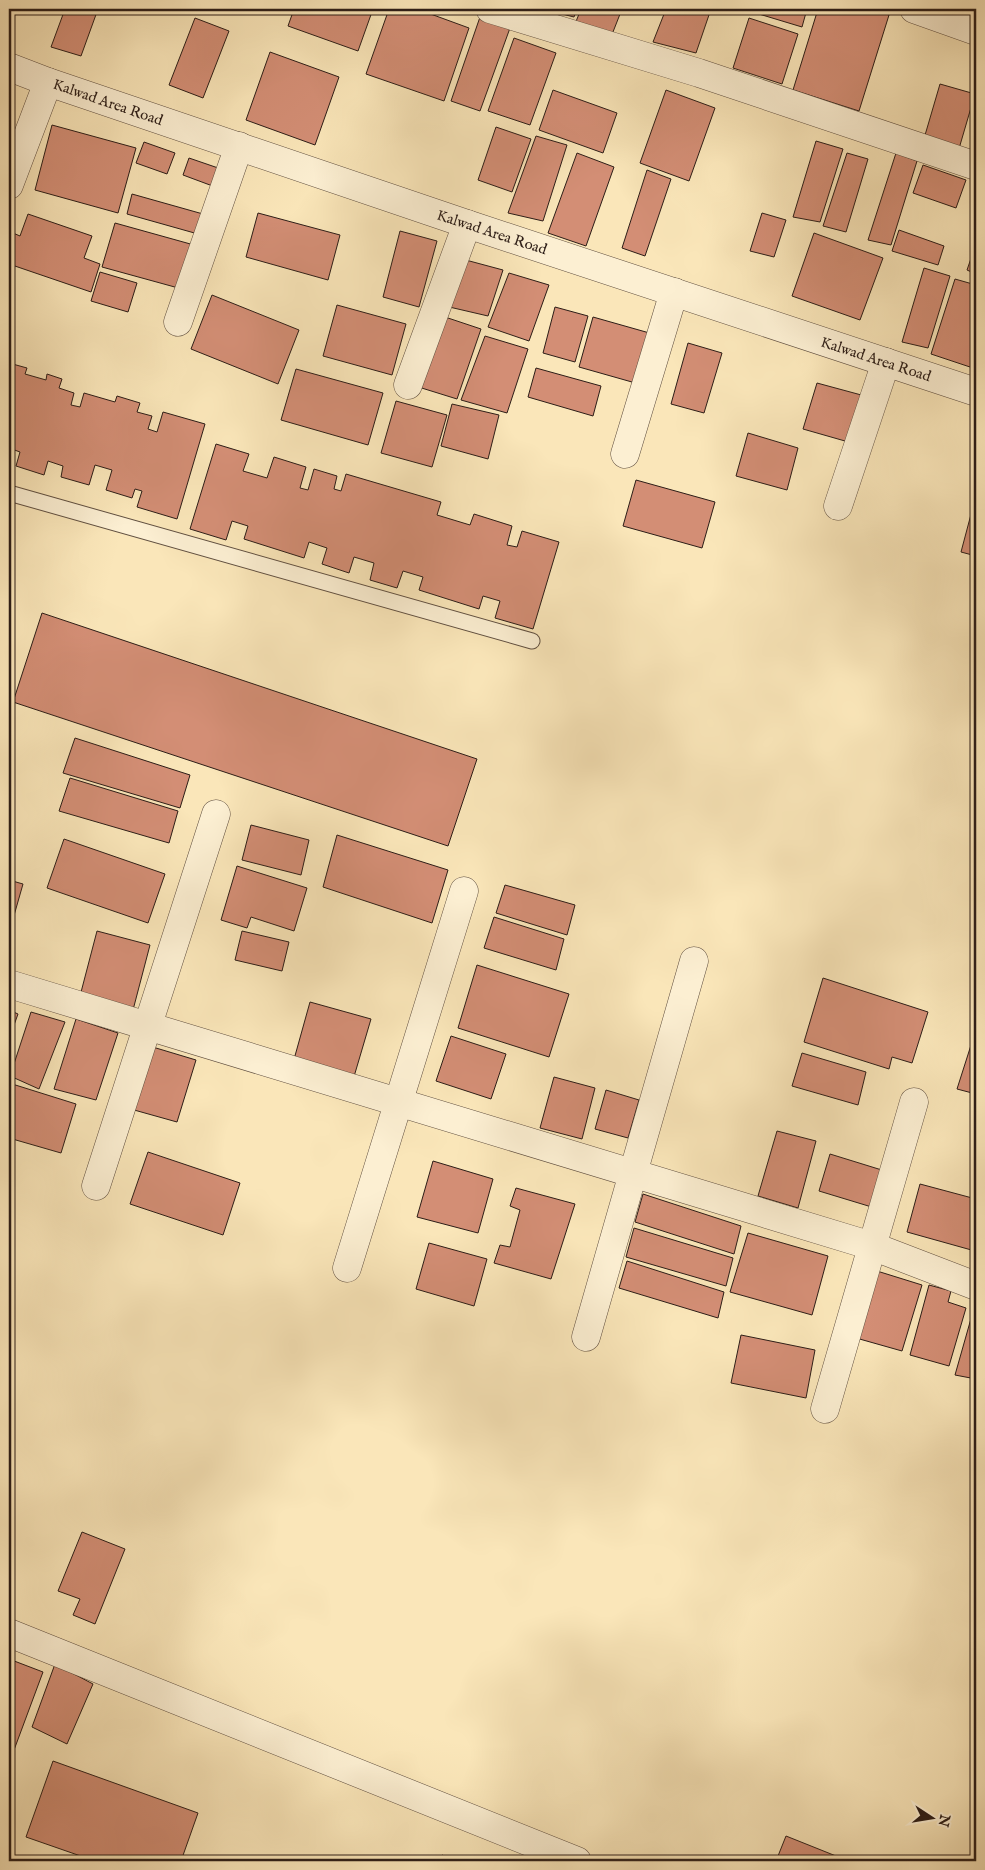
<svg xmlns="http://www.w3.org/2000/svg" width="985" height="1870" viewBox="0 0 985 1870" font-family="'IM FELL English',serif">
  <rect width="100%" height="100%" fill="#fae6b9"/>
  <filter id="stains"><feTurbulence type="fractalNoise" baseFrequency=".004" numOctaves="4"/><feColorMatrix values="0 0 0 0 .2 0 0 0 0 .09 0 0 0 0 .02 0 0 0 .5 -.17"/></filter>
  <radialGradient id="worn" r=".72"><stop offset=".6" stop-color="#630" stop-opacity="0"/><stop offset="1" stop-color="#630" stop-opacity=".3"/></radialGradient>
  <g fill="#d38e75" stroke="#2c1d17">
    <path d="M65 9H98L81 56 51 47Z"/>
    <path d="M294 9H373L358 51 288 26Z"/>
    <path d="M389 9H417L469 28 444 101 366 74Z"/>
    <path d="M542 9H577L574 17Z"/>
    <path d="M581 9H622L611 37 575 24Z"/>
    <path d="M666 9H711L696 53 653 42Z"/>
    <path d="M749 9H807L802 27 749 11Z"/>
    <path d="M818 9H868L889 15 859 111 793 90Z"/>
    <path d="M480 17 510 28 480 111 451 101Z"/>
    <path d="M195 18 229 31 203 98 169 85Z"/>
    <path d="M749 18 798 34 782 84 733 68Z"/>
    <path d="M514 38 556 53 530 125 488 111Z"/>
    <path d="M270 52 339 77 315 145 246 120Z"/>
    <path d="M940 84 975 94 958 152 923 142Z"/>
    <path d="M553 90 617 113 603 153 539 130Z"/>
    <path d="M666 90 715 108 689 181 640 163Z"/>
    <path d="M52 125 136 148 118 213 35 190Z"/>
    <path d="M496 127 531 139 512 192 478 180Z"/>
    <path d="M536 136 567 145 543 221 508 213Z"/>
    <path d="M816 141 843 149 820 222 793 217Z"/>
    <path d="M144 142 175 153 167 174 136 163Z"/>
    <path d="M577 153 614 167 586 246 548 233Z"/>
    <path d="M847 153 868 159 846 232 823 226Z"/>
    <path d="M896 153 917 161 891 245 868 240Z"/>
    <path d="M189 158 224 170 218 188 183 175Z"/>
    <path d="M923 165 966 180 956 208 913 193Z"/>
    <path d="M647 170 671 179 645 256 622 248Z"/>
    <path d="M132 194 203 214 198 234 127 214Z"/>
    <path d="M258 213 340 235 328 280 246 257Z"/>
    <path d="M762 213 786 220 774 257 750 251Z"/>
    <path d="M28 214 92 236 84 258 100 264 91 292 9 264V245L13 233 20 236Z"/>
    <path d="M115 223 194 245 182 289 102 267Z"/>
    <path d="M899 230 944 246 938 265 892 251Z"/>
    <path d="M400 231 437 241 419 307 383 297Z"/>
    <path d="M814 233 883 258 860 320 792 296Z"/>
    <path d="M976 244V274L967 270Z"/>
    <path d="M462 259 503 270 488 316 445 306Z"/>
    <path d="M924 268 950 276 928 348 902 342Z"/>
    <path d="M100 272 137 283 128 312 91 301Z"/>
    <path d="M509 273 549 285 529 341 488 327Z"/>
    <path d="M955 279 976 285V369L931 354Z"/>
    <path d="M212 295 299 330 278 384 191 349Z"/>
    <path d="M337 305 406 324 392 375 323 356Z"/>
    <path d="M555 307 588 316 575 362 543 353Z"/>
    <path d="M439 315 481 329 457 399 412 385Z"/>
    <path d="M593 317 653 334 639 384 579 367Z"/>
    <path d="M485 336 528 349 507 413 461 400Z"/>
    <path d="M688 343 722 353 704 413 671 404Z"/>
    <path d="M9 363 27 368 25 374 46 380 47 374 62 379 59 388 74 393 71 405 80 407 84 393 115 402 117 396 140 403 137 412 152 416 148 429 157 432 163 412 205 424 177 519 137 507 142 491 135 489 132 498 106 490 112 470 95 465 89 485 61 477 63 466 48 461 44 475 16 466 20 452 9 448Z"/>
    <path d="M536 368 601 386 593 416 528 397Z"/>
    <path d="M296 369 383 393 368 445 281 420Z"/>
    <path d="M817 383 865 396 852 443 803 429Z"/>
    <path d="M396 401 447 415 432 467 381 453Z"/>
    <path d="M452 404 499 415 488 459 441 446Z"/>
    <path d="M748 433 798 448 787 490 736 476Z"/>
    <path d="M216 444 249 454 243 471 267 478 274 457 306 467 300 488 308 490 314 469 337 476 334 489 341 491 346 474 441 502 437 515 470 525 474 514 512 526 507 545 517 547 522 531 559 542 533 629 495 618 500 601 483 596 479 609 419 590 423 577 403 571 397 588 370 580 374 563 354 557 349 573 322 564 327 548 309 542 304 558 244 539 248 526 232 521 226 540 190 529Z"/>
    <path d="M636 480 715 502 702 548 623 526Z"/>
    <path d="M974 503H976V556L961 552Z"/>
    <path d="M42 613 477 759 448 846 13 702Z"/>
    <path d="M75 738 190 775 180 808 63 773Z"/>
    <path d="M70 778 178 811 169 843 59 811Z"/>
    <path d="M251 825 309 840 301 875 242 860Z"/>
    <path d="M337 835 448 870 432 923 323 887Z"/>
    <path d="M64 839 165 874 148 923 47 888Z"/>
    <path d="M237 866 307 888 294 931 251 917 247 928 221 920Z"/>
    <path d="M9 880 23 884 9 933Z"/>
    <path d="M505 885 575 905 567 935 496 913Z"/>
    <path d="M494 917 564 939 556 970 484 948Z"/>
    <path d="M97 931 150 945 133 1010 80 996Z"/>
    <path d="M242 931 289 942 282 971 235 960Z"/>
    <path d="M477 965 569 994 549 1057 458 1028Z"/>
    <path d="M823 978 928 1012 912 1063 892 1057 889 1069 804 1042Z"/>
    <path d="M310 1002 371 1019 353 1080 293 1063Z"/>
    <path d="M9 1010 18 1014 9 1039Z"/>
    <path d="M31 1012 65 1022 39 1089 10 1076Z"/>
    <path d="M76 1019 118 1033 96 1100 54 1089Z"/>
    <path d="M451 1036 506 1054 491 1099 436 1081Z"/>
    <path d="M972 1042 976 1044V1094L957 1089Z"/>
    <path d="M146 1045 196 1060 177 1122 127 1108Z"/>
    <path d="M802 1053 866 1072 858 1105 792 1086Z"/>
    <path d="M554 1077 595 1088 582 1139 540 1128Z"/>
    <path d="M9 1083 76 1104 61 1153 9 1138Z"/>
    <path d="M606 1090 639 1100 628 1138 595 1129Z"/>
    <path d="M777 1131 816 1141 798 1208 758 1196Z"/>
    <path d="M148 1152 240 1183 223 1235 130 1204Z"/>
    <path d="M830 1154 885 1171 875 1208 819 1191Z"/>
    <path d="M433 1161 493 1179 478 1233 417 1217Z"/>
    <path d="M920 1184 976 1199 975 1251 907 1232Z"/>
    <path d="M516 1188 575 1204 551 1279 494 1263 500 1245 510 1247 520 1210 510 1206Z"/>
    <path d="M643 1194 741 1226 734 1254 635 1222Z"/>
    <path d="M634 1228 733 1258 726 1286 626 1257Z"/>
    <path d="M748 1233 828 1256 812 1315 730 1292Z"/>
    <path d="M429 1243 487 1259 474 1306 416 1289Z"/>
    <path d="M627 1261 724 1292 718 1318 619 1288Z"/>
    <path d="M877 1271 922 1285 902 1351 856 1338Z"/>
    <path d="M929 1285 951 1291 948 1302 966 1308 949 1366 910 1355Z"/>
    <path d="M974 1308H976V1379L955 1375Z"/>
    <path d="M741 1335 815 1350 806 1398 731 1383Z"/>
    <path d="M82 1532 125 1549 95 1624 73 1615 80 1599 58 1591Z"/>
    <path d="M9 1659 43 1672 14 1750 9 1747Z"/>
    <path d="M55 1664 93 1684 67 1744 32 1727Z"/>
    <path d="M53 1761 198 1813 181 1861H95L26 1837Z"/>
    <path d="M786 1836 841 1858 840 1861H776Z"/>
    <path d="M442 1855 456 1861H439Z"/>
  </g>
  <g fill="none" stroke-linecap="round" stroke-linejoin="round">
    <g stroke="#604f40" stroke-width="17">
      <path id="service" d="M9 493 532 641"/>
    </g>
    <g stroke="#604f40" stroke-width="29">
      <g id="minor">
        <path d="M490 9 699 73 976 166"/>
        <path d="M914 9 976 31"/>
        <path d="M9 185 48 82"/>
        <path d="M178 322 239 146"/>
        <path d="M408 385 467 224"/>
        <path d="M625 454 674 292"/>
        <path d="M838 506 886 362"/>
        <path d="M9 984 872 1246 976 1286"/>
        <path d="M96 1186 216 814"/>
        <path d="M347 1268 464 891"/>
        <path d="M586 1337 694 961"/>
        <path d="M825 1409 914 1102"/>
        <path d="M9 1633 577 1861"/>
      </g>
    </g>
    <g stroke="#604f40" stroke-width="29">
      <path id="tertiary" d="M9 67 48 82 467 224 976 392"/>
    </g>
    <use href="#service" stroke="#fcefd2" stroke-width="15"/>
    <use href="#minor" stroke="#fcefd2" stroke-width="28"/>
    <use href="#tertiary" stroke="#fcefd2" stroke-width="28"/>
  </g>
  <g text-anchor="middle" stroke-width="4" stroke-linejoin="round" paint-order="stroke">
    <g font-size="15" fill="#2c1d17" stroke="#fcefd2">
      <text transform="translate(108 102) rotate(19)" y="5">Kalwad Area Road</text>
      <text transform="translate(492 232) rotate(18)" y="5">Kalwad Area Road</text>
      <text transform="translate(876 359) rotate(18)" y="5">Kalwad Area Road</text>
    </g>
  </g>
  <rect width="985" height="1870" fill="none" stroke="#fae6b9" stroke-width="30"/>
  <rect x="10" y="10" width="965" height="1850" fill="none" stroke="#2c1d17" stroke-width="2.5"/>
  <rect x="15" y="15" width="955" height="1840" fill="none" stroke="#2c1d17"/>
  <g transform="translate(932 1818) rotate(102)" stroke="#fcefd2" stroke-width="4" paint-order="stroke">
  <path d="M0-4L9 19L0 12L-9 19Z" fill="#2c1d17"/>
  <text y="-8" font-size="14" font-weight="bold" text-anchor="middle" fill="#2c1d17">N</text>
  </g>
  <rect width="100%" height="100%" filter="url(#stains)"/>
  <rect width="100%" height="100%" fill="url(#worn)"/>
</svg>
